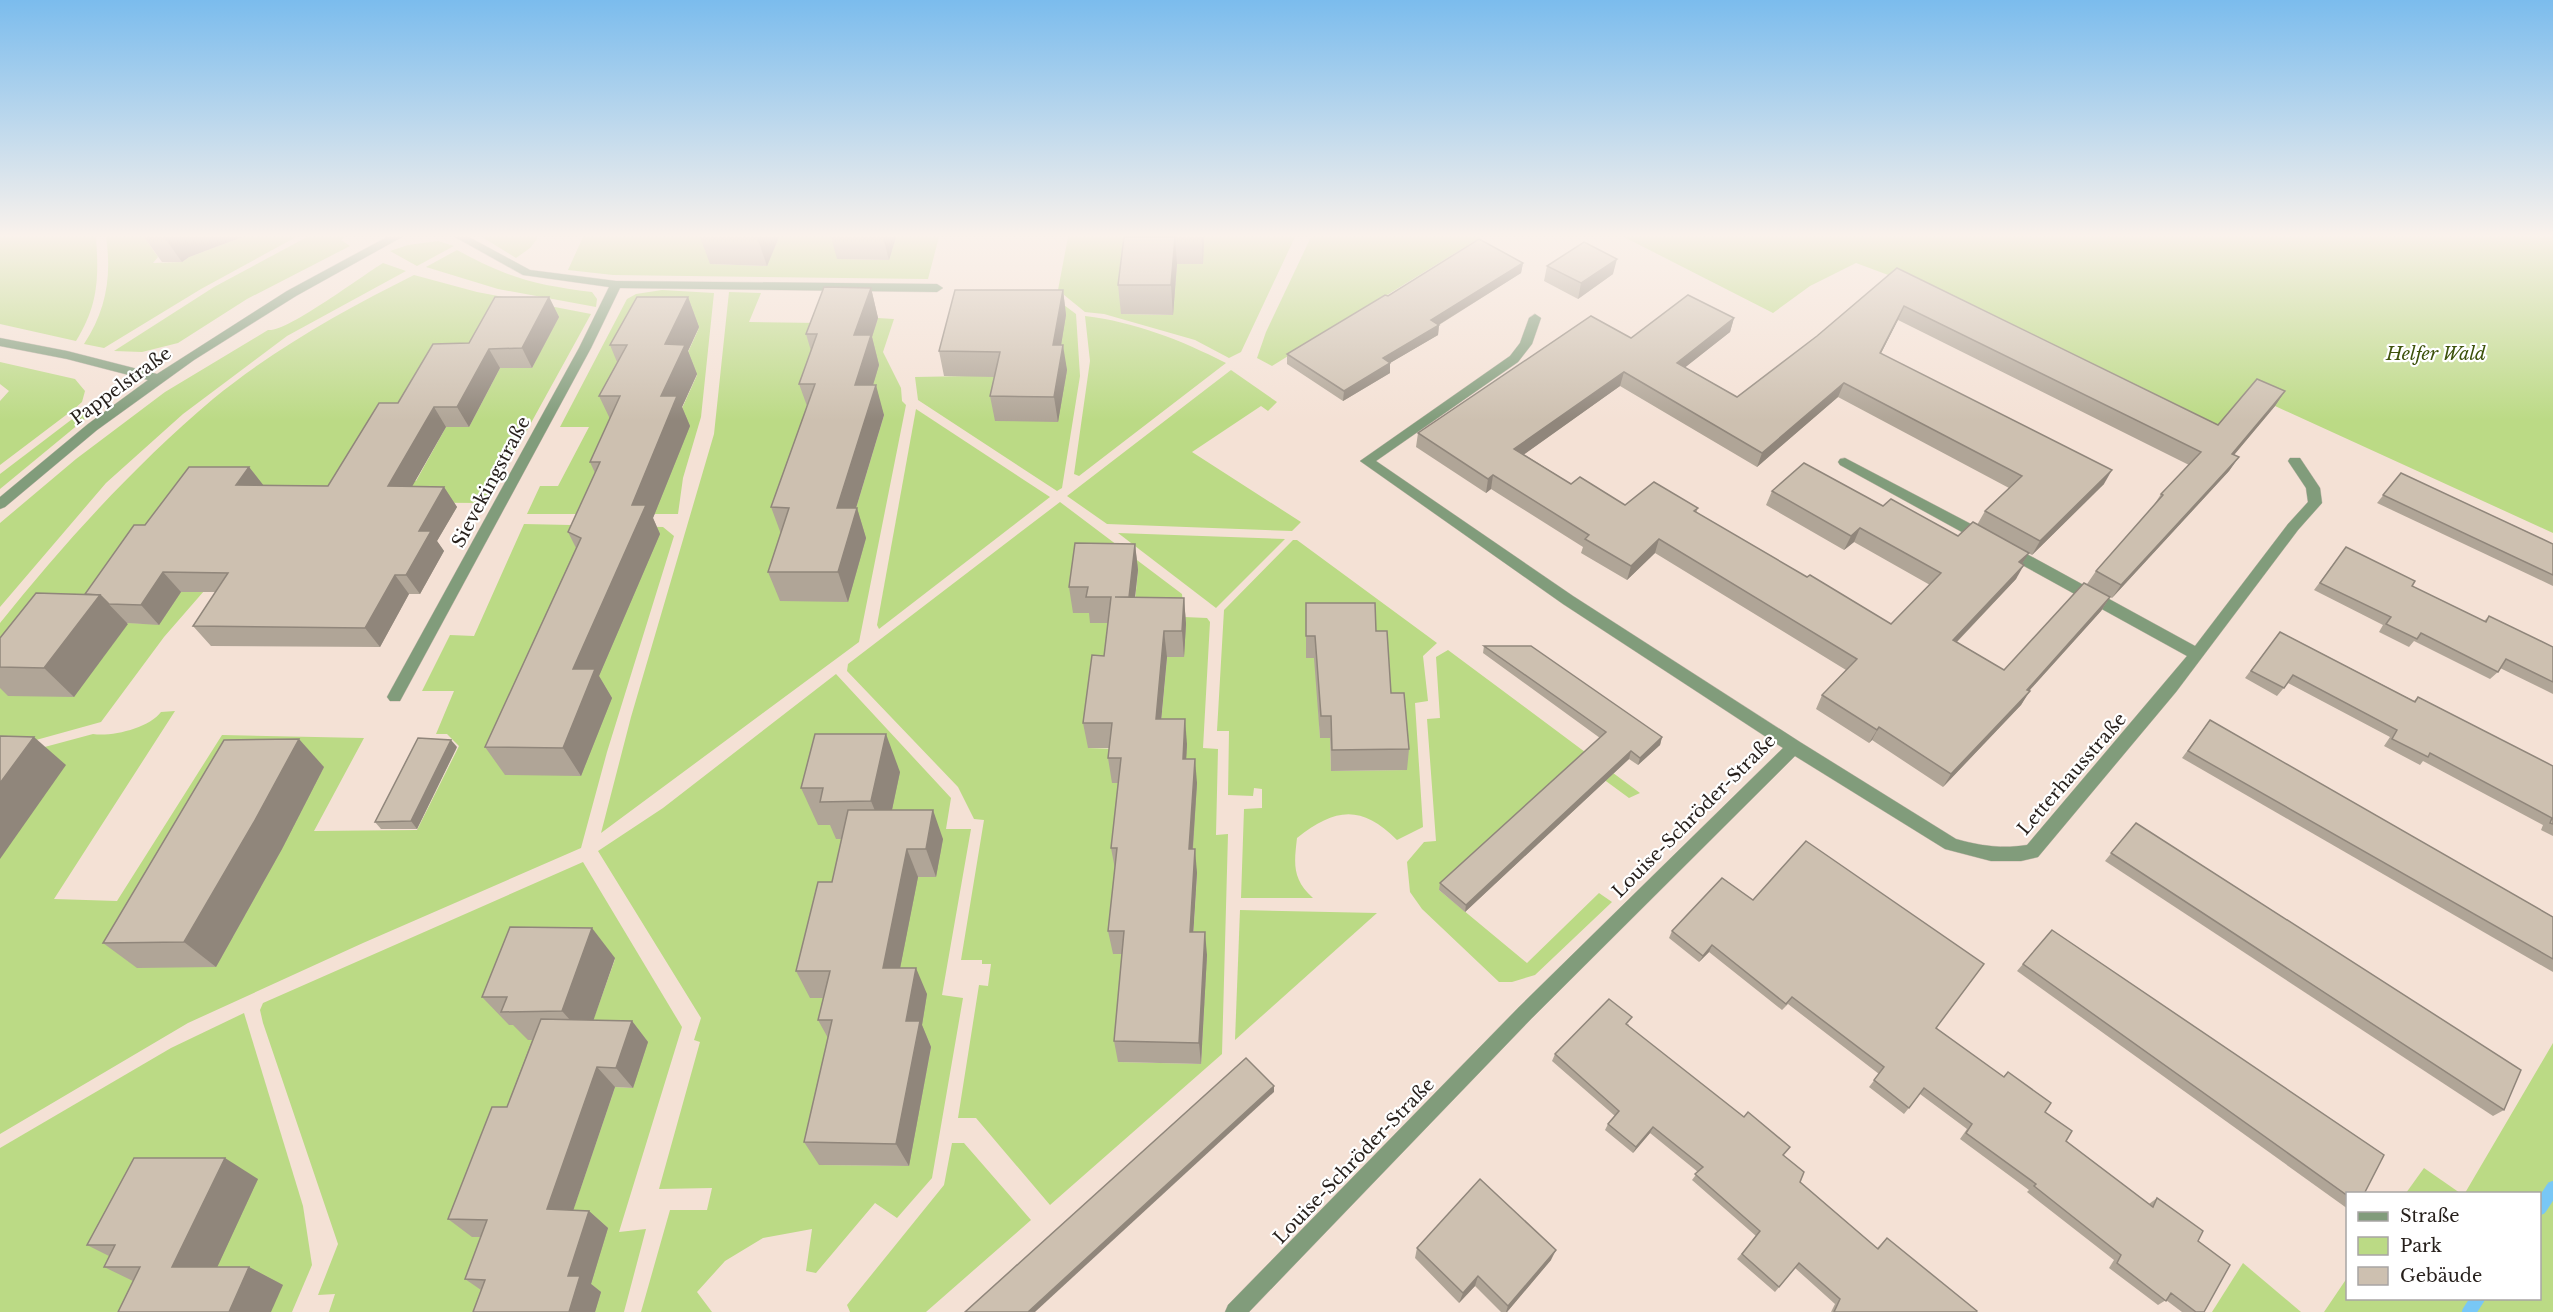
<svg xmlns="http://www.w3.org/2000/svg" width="2553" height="1312" viewBox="0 0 2553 1312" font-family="'Libre Baskerville',serif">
  <rect width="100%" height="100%" fill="#f4e1d5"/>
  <g fill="#bbda85" fill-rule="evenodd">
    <path d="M0 237H96C99 279 98 305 76 341L0 324Z"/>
    <path d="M106 237H144L158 257 153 263 182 262 189 257 242 237H296L201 289 104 348 84 344C106 311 112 276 106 237Z"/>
    <path d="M307 237H345L341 240 350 246 247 299 178 343 142 352 114 351 214 287Z"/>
    <path d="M482 237H537V239L530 248 516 258Z"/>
    <path d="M583 237H723L710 264 766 266 779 237H845L837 259 888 260 896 237H939L928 279 613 275 568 270Z"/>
    <path d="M1068 237H1153L1121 314 1172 315 1177 264H1203L1204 237H1295L1241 352 1229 358 1195 340 1104 314 1085 312 1058 290Z"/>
    <path d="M1311 237H1481L1272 366 1257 358 1266 332Z"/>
    <path d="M1624 237H2553V533L2275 406 2216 430 1907 282 1856 263 1810 286 1773 313Z"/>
    <path d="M438 241 454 246 417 266 390 251 408 245Z"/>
    <path d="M457 250C508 278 536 285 592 292L597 299 596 307 498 289 426 267Z"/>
    <path d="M383 263 406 271 287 336 183 414 106 483 0 607V523L76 459 165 392 268 330C286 333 363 275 383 263Z"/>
    <path d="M414 275 477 292 591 314 487 503 304 502 204 591 164 637 101 722 0 750V623C64 543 135 465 213 399 274 349 344 310 414 275ZM558 317 532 368H500L469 427H446L416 481H357ZM185 585 159 624 128 623 74 696 65 622Z"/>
    <path d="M662 290 714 293 701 417 683 478 678 514H527L540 486H558L589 427H560L627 299 636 294ZM699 328 678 374 697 375 674 426 605 492Z"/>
    <path d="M729 292 761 293 749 322 822 323 847 538 884 415 862 364 878 318 894 319 883 352 901 388 902 401 906 405 859 642 601 833 631 717 714 434Z"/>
    <path d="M1064 305 1076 314 1080 376 1062 488 1057 491 918 400 915 377 969 376Z"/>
    <path d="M1085 316C1135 322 1181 340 1226 363L1079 476 1074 474 1090 361Z"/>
    <path d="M0 362 75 379 85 391 82 402 74 409 0 465V401L9 391 0 384Z"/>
    <path d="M1231 370 1277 402 1268 411 1261 406 1192 452 1301 522 1292 531 1107 524 1067 496Z"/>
    <path d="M92 404 91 414 0 489V474Z"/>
    <path d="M916 409 1050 497 879 629 877 625Z"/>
    <path d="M1060 502 1182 594 1184 617 1207 618 1210 622 1203 748 1218 749 1216 835 1228 834 1222 1054 1050 1205 976 1118H958L979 985 988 986 991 964H982V960H961L984 820 974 819 958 787 847 671 848 664ZM1138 570 1134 611 1167 657 1159 744 1197 874 1192 955 1205 985 1201 1064 1118 1062 1128 954H1113L1124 783H1112L1116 749 1088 748 1115 623 1092 613 1073 612Z"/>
    <path d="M524 524 663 527 674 536 607 752 581 848 363 943 188 1023 0 1134V759L93 734C112 737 149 728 161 712L175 711 54 899 117 901 222 735 364 738 314 831 417 830 459 746 447 734H436L454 691H422L450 635 474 636Z"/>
    <path d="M1118 533 1285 539 1216 608Z"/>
    <path d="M1293 540H1297L1437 643 1423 656 1428 701 1415 703 1423 827 1397 840C1361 804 1335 808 1297 838 1294 864 1292 879 1313 898H1241L1244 809 1262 808V789L1254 788 1253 796 1228 795 1229 731H1217L1224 610ZM1316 658 1406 770 1331 771 1330 738H1320Z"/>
    <path d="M1448 650 1640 793 1629 798 1580 762 1439 890 1527 963 1599 893 1612 902 1535 975 1512 982H1499L1422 909 1410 892 1407 862 1424 842 1436 841 1427 719 1440 718 1436 657Z"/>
    <path d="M836 674 951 798 946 829H971L942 995 963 998 932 1178 897 1218 875 1203 816 1273 806 1271 812 1229 763 1238 725 1261 697 1292 712 1312H641L670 1210H707L712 1188 659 1189 700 1042 694 1040 701 1018 598 851 663 808ZM899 772 888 826 895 994 931 1047 908 1166 820 1165 843 998 811 997 861 839 840 825H818Z"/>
    <path d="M583 862 682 1027 619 1232 646 1229 624 1312H595L567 1228 615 1087 633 1088 586 1040 615 959 510 1025H533L560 1040 510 1238 502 1312H329L335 1294 318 1295 338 1244 263 1023 260 1010 263 1003Z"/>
    <path d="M1240 910 1377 913 1235 1040Z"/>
    <path d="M244 1013 303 1206 312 1265 292 1312H0V1148L171 1048Z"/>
    <path d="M2553 1043V1312H2324L2347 1278 2348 1298H2540V1194L2465 1193Z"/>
    <path d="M952 1143H964L1031 1220 926 1312H850L847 1305 944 1185Z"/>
    <path d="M2424 1168 2460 1193H2406Z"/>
    <path d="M2243 1263 2301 1312H2212Z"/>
  </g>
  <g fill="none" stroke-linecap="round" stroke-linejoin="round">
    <g stroke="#78c7f5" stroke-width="14">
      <path d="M2540 1208 2553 1188"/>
      <path d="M2469 1312 2478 1298"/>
    </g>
    <g stroke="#cfbeb4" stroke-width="1">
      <g id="minor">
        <path d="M387 237H402L296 296 194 360 97 430 5 507 0 509V497L88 424 148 380 67 359 0 346V338L67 351 157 374 287 291Z"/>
        <path d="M455 237H469L530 270 616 281 937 284 943 288 937 292 620 288 591 348 400 701H390L387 697 579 348 609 287 523 275Z"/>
        <path d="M1535 314 1541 318 1532 344 1518 362 1376 461 1573 596 1800 742 1956 839C1980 846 2003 849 2027 845L2187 656 2004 555 2002 551 2004 547H2014L2195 646 2288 524 2308 502 2306 488 2288 461 2290 458H2300L2320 488 2322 503 2298 530 2176 692 2038 857 2021 861H1991L1945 849 1795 756 1531 1019 1249 1312H1225L1228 1305 1519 1007 1783 748 1563 604 1360 461 1510 356 1520 343 1529 318Z"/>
        <path d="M1845 458 1990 534 1992 538 1985 543 1980 542 1840 465 1838 462 1840 459Z"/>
      </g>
    </g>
    <use href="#minor" fill="#819c7b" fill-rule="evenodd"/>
  </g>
  <g fill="#b0a597" fill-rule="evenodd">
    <path d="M144 237H242L189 257 182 262H162Z"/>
    <path d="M700 237H779L767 266 710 264Z"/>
    <path d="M831 237H896L889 260 837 259Z"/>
    <path d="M1124 237H1204L1203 264H1177L1173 315 1121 314 1118 285Z"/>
    <path d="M1523 263 1521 273 1439 325 1438 335 1390 363V373L1343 401 1287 364V354L1388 296Z"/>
    <path d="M1547 266 1613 274 1578 299 1544 281Z"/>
    <path d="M1897 268 2218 425 2285 391 2275 406 2234 455 2239 457 2229 471 2112 598 2110 597 2101 611 2029 691 2021 705 1943 787 1872 740 1869 743 1816 709 1822 695 1846 670 1655 553 1627 580 1581 553 1583 547 1491 489 1486 493 1416 447 1418 433 1631 338 1734 318 1730 332 1685 367 1737 397 1817 336ZM1898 320 2189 465 2161 494 2152 508 2096 571 2087 584 2004 670 1957 642 2016 579 2022 564 2028 553 2032 555 2104 484 1881 353ZM1620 386 1757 467 1838 397 2009 488 1985 511 1977 525 1958 536 1883 506 1772 491 1766 505 1844 550 1854 542 1930 585 1891 624 1807 577 1696 513 1698 508 1625 505 1571 484 1524 454Z"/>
    <path d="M871 288 878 318 872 337 879 365 873 385 884 415 856 508H857L866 538 848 602 780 601 768 572 781 534 771 507 807 406 799 384 811 351 806 334Z"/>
    <path d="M1063 290 1066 315 1061 345 1067 370 1058 422 995 421 990 396 994 377 944 376 939 351Z"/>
    <path d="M549 297 559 317 532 368H500L469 427H446L412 486 444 487 457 507 437 541 444 551 420 594H409L380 647 211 646 193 626 216 592H181L159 625 127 623 74 697 8 696 0 688V638L85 594 145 525 249 467 263 485 328 486 398 403 469 343Z"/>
    <path d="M688 297 699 327 688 351 697 374 682 407 690 426 653 518 660 534 599 676 612 698 581 776 505 775 485 747 576 548 568 532 595 473 590 462 610 419 599 396 617 362 610 345Z"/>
    <path d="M2401 473 2553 544V586L2377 503Z"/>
    <path d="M1135 544 1138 570 1135 597 1184 598 1186 624 1184 657H1167L1161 719 1187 744 1186 759 1197 783 1193 849 1197 873 1193 932 1207 955 1201 1064 1118 1062 1114 1041 1122 954H1113L1108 931 1115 869 1111 848 1118 783H1112L1108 758 1109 748H1088L1083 723 1104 656 1108 623H1090L1089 613H1073L1069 587Z"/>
    <path d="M2346 547 2412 586 2484 621 2489 616 2553 647V694L2500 668 2498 672 2490 679 2414 641 2409 647 2379 632 2383 625 2314 590Z"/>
    <path d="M1306 603 1376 631 1391 693 1409 749 1407 770 1331 771 1330 738H1320L1314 658H1306Z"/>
    <path d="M2280 632 2414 701 2418 697 2553 766V836L2541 830 2543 825 2423 761 2420 765 2384 746 2390 737 2288 683 2277 696 2245 678Z"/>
    <path d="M1484 646 1662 737 1660 745 1638 765 1629 759 1465 912 1439 890 1440 883 1600 738 1483 653Z"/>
    <path d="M2210 720 2553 917V972L2182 758Z"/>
    <path d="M457 747 417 829H381L375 822Z"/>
    <path d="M324 767 282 849 216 967 137 968 103 943Z"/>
    <path d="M900 772 892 810 943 839 936 877H918L900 968 927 994 922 1025 931 1047 909 1166 819 1165 804 1142 828 1038 818 1020 823 998H810L796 971 832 882 842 839H836L830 825H818L801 788Z"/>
    <path d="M2136 823 2504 1110 2493 1116 2105 861Z"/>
    <path d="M1753 900 1936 1028 2003 1077 2008 1072 2045 1112 2066 1141 2149 1204 2157 1198 2198 1241 2204 1312H2182L2166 1300 2158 1305 2109 1268 2114 1260 2027 1192 2029 1190 1960 1139 1967 1129 1920 1094 1904 1114 1869 1087 1879 1074 1788 1004 1782 1010 1709 952 1699 962 1669 938 1672 931Z"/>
    <path d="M2052 930 2348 1194V1209L2017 971Z"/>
    <path d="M615 958 593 1020 632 1021 648 1042 633 1088 615 1087 573 1210 589 1211 608 1228 591 1284 601 1292 595 1312H473L481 1290 465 1279 481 1237H472L448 1219 507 1107 532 1040H528L513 1025H509L482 997Z"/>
    <path d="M1629 1024 1628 1026 1784 1155 1800 1182 1877 1248 1887 1238 1976 1312H1831L1835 1304 1795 1268 1775 1292 1737 1259 1756 1236 1692 1180 1698 1172 1650 1133 1633 1153 1605 1130 1608 1124 1615 1116 1552 1061 1555 1054Z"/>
    <path d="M258 1179 217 1267H249L283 1285 133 1281 104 1267 109 1256 87 1245Z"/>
    <path d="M1417 1248 1551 1260 1507 1312H1501L1475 1286 1459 1303 1415 1258Z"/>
  </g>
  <g fill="#90867b">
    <path d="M164 237H242L189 257 182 262Z"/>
    <path d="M757 237H779L767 266Z"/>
    <path d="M883 237H896L889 260Z"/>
    <path d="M1175 237 1177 264 1173 315 1171 285Z"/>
    <path d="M1202 237H1204L1203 264Z"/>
    <path d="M1617 259 1613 274 1578 299 1581 283Z"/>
    <path d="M1523 263 1521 273 1435 327 1439 325 1438 335 1390 363V373L1343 401 1344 391 1431 320Z"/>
    <path d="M871 288 878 318 872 337 879 365 864 415 855 385 854 335Z"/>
    <path d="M1063 290 1066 315 1057 370 1053 345Z"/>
    <path d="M549 297 559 317 532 368 522 348Z"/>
    <path d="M688 297 699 327 688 351 697 374 682 407 690 426 653 518 660 534 599 676 612 698 581 776 563 748 573 669 632 505 661 396 665 344Z"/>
    <path d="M1904 306 1898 320 1874 367 1880 353Z"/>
    <path d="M1734 318 1730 332 1673 377 1677 363Z"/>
    <path d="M1063 345 1067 370 1058 422 1054 397Z"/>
    <path d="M489 349 500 368 469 427 457 407Z"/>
    <path d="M1624 372 1620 386 1512 463 1514 449Z"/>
    <path d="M1844 383 1838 397 1757 467 1762 453Z"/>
    <path d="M876 385 884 415 847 538 837 508Z"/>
    <path d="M2285 391 2275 406 2223 468 2232 454Z"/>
    <path d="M434 407 446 427 401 506 388 486Z"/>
    <path d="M2239 457 2229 471 2112 598 2121 585Z"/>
    <path d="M249 467 264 486 236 485Z"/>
    <path d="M2112 470 2104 484 2032 555 2040 541Z"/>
    <path d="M1493 475 1491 489 1486 493 1488 479Z"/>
    <path d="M444 487 457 507 437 541 444 551 420 594 406 575 419 531Z"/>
    <path d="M857 508 866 538 848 602 838 572Z"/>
    <path d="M1860 528 1854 542 1844 550 1851 536Z"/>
    <path d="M1659 539 1655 553 1627 580 1631 566Z"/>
    <path d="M1135 544 1138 570 1132 623 1129 597Z"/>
    <path d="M2029 553 2020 567 2019 562Z"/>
    <path d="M2024 565 2016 579 1945 654 1953 640Z"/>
    <path d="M163 572 181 592 159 625 141 605Z"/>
    <path d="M395 575 409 594 380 647 365 628Z"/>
    <path d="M100 595 128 624 74 697 44 668Z"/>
    <path d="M2110 597 2101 611 2018 703 2027 690Z"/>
    <path d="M1184 598 1186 624 1184 657 1182 631Z"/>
    <path d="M1164 631 1167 657 1159 744 1156 719Z"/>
    <path d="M2030 691 2021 705 1943 787 1951 774Z"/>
    <path d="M1185 719 1187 744 1185 783 1183 759Z"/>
    <path d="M1879 727 1872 740 1869 743 1877 730Z"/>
    <path d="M886 734 900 772 886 838 871 801Z"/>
    <path d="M34 737 66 765 0 859V783Z"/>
    <path d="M1662 737 1660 745 1638 765 1640 758Z"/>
    <path d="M299 739 324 767 282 849 216 967 184 942Z"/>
    <path d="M451 740 457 747 417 829 411 821Z"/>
    <path d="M1631 751 1629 759 1465 912 1466 905Z"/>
    <path d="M1195 759 1197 783 1191 873 1189 849Z"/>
    <path d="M933 810 943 839 936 877 926 849Z"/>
    <path d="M907 849 918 877 895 994 883 968Z"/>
    <path d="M1195 849 1197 873 1192 955 1190 932Z"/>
    <path d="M592 928 615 958 587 1039 562 1011Z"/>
    <path d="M1205 932 1207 955 1201 1064 1199 1043Z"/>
    <path d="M1712 945 1709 952 1699 962 1703 956Z"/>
    <path d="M916 968 927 994 922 1025 931 1047 909 1166 896 1144 906 1021Z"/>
    <path d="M632 1021 648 1042 633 1088 616 1068Z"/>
    <path d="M597 1067 615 1087 568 1226 547 1209Z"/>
    <path d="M1274 1086V1092L1035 1312H1028Z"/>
    <path d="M1653 1127 1650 1133 1633 1153 1636 1147Z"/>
    <path d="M225 1158 258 1179 209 1285 172 1267Z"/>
    <path d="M589 1211 608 1228 591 1284 601 1292 595 1312H569L568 1276Z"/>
    <path d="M1556 1250 1551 1260 1507 1312H1506L1508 1306Z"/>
    <path d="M249 1267 283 1285 271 1312H229Z"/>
    <path d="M1478 1276 1475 1286 1459 1303 1463 1293Z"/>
  </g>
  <g fill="#cdc0b0" stroke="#90867b" stroke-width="1.5">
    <path d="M1124 237H1175L1171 285H1118Z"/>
    <path d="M1479 239 1523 263 1431 320 1439 325 1383 358 1390 363 1344 391 1287 354 1385 295 1388 296Z"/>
    <path d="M1584 242 1617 259 1581 283 1547 266Z"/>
    <path d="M1897 268 2218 425 2257 379 2285 391 2232 454 2239 457 2121 585 2096 571 2163 495 2161 494 2201 452 1904 306 1880 353 2112 470 2040 541 1985 511 2022 476 1844 383 1762 453 1624 372 1514 449 1571 484 1580 477 1625 505 1654 482 1698 508 1694 511 1807 577 1810 575 1891 624 1941 573 1860 528 1851 536 1772 491 1804 463 1883 506 1891 499 1958 536 1973 522 2029 553 2019 562 2024 565 1953 640 2004 670 2084 583 2110 597 2027 690 2030 691 1951 774 1879 727 1877 730 1822 695 1857 659 1659 539 1631 566 1585 539 1589 535 1493 475 1488 479 1418 433 1591 316 1631 338 1688 295 1734 318 1677 363 1737 397 1817 336Z"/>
    <path d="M824 287 871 288 854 335H871L855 385H876L837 508H857L838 572H768L789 508 771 507 815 384H799L817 334H806Z"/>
    <path d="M955 290H1063L1053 345H1063L1054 397 990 396 1000 352 939 351Z"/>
    <path d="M495 297H549L522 348 489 349 457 407H434L388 486 444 487 419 531H431L406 575H395L365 628 193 626 228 573 163 572 141 605 109 604 100 595 85 594 134 525H145L189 467H249L236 485 328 486 379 403H398L433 344 469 343Z"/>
    <path d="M637 297H688L665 344 685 345 661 396H677L632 505H646L573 669H595L563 748 485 747 581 538 568 532 600 462H590L620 396H599L627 345H610Z"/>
    <path d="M2401 473 2553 544V575L2383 495Z"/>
    <path d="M1075 543 1135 544 1129 597H1115L1184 598 1182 631H1164L1156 719H1185L1183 759H1195L1189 849H1195L1190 932H1205L1199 1043 1114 1041 1124 931H1108L1117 848H1111L1121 758H1108L1112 723H1083L1092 655 1104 656 1111 597H1086L1088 587H1069Z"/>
    <path d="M2346 547 2415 581 2412 586 2486 622 2489 616 2553 647V682L2506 659 2498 672 2421 633 2417 639 2386 624 2391 617 2320 583Z"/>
    <path d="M36 593 100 595 44 668 0 667V638Z"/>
    <path d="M1306 603H1375L1376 631H1387L1391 693H1404L1409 749 1332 750 1331 716H1321L1315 636H1306Z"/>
    <path d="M2280 632 2415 702 2418 697 2553 766V824L2550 823 2552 818 2430 753 2428 757 2392 739 2397 730 2293 675 2284 688 2251 671Z"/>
    <path d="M1484 646H1531L1662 737 1640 758 1631 751 1466 905 1440 883 1606 732Z"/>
    <path d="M2210 720 2553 917V959L2188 751Z"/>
    <path d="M815 734H886L871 801 820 802 823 788H801Z"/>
    <path d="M0 736 34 737 0 783Z"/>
    <path d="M418 738 451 740 411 821 375 822Z"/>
    <path d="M299 739 254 822 184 942 103 943 224 740Z"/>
    <path d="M848 810H933L926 849H907L883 968H916L906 1021H920L896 1144 804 1142 832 1020H818L830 971H796L818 882H832Z"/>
    <path d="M2136 823 2521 1070 2504 1110 2111 853Z"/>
    <path d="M1806 841 1984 964 1936 1028 2004 1077 2008 1072 2051 1103 2045 1112 2072 1131 2066 1141 2153 1207 2157 1198 2203 1231 2198 1241 2230 1265 2204 1312H2196L2171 1293 2166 1301 2117 1263 2121 1255 2034 1186 2036 1184 1966 1133 1972 1124 1924 1088 1909 1108 1874 1080 1884 1067 1792 997 1786 1004 1712 945 1703 956 1672 931 1722 878 1753 900Z"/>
    <path d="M510 927 592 928 562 1011 501 1012 507 997H482Z"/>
    <path d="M2052 930 2384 1155 2364 1194H2348V1196L2023 964Z"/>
    <path d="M1609 999 1632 1017 1626 1024 1744 1117 1748 1112 1790 1147 1783 1155 1804 1172 1800 1182 1878 1249 1887 1238 1977 1311 1976 1312H1834L1840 1299 1799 1263 1779 1287 1742 1254 1760 1231 1695 1174 1703 1167 1653 1127 1636 1147 1608 1124 1619 1111 1555 1054Z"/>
    <path d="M541 1019 632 1021 616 1068 597 1067 547 1209 589 1211 568 1276H580L569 1312H473L485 1280 465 1279 487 1220 448 1219 492 1107H507Z"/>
    <path d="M1246 1058 1274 1086 1028 1312H965Z"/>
    <path d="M134 1158H225L172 1267H249L229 1312H118L140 1267H104L115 1245H87Z"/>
    <path d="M1480 1179 1556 1250 1508 1306 1478 1276 1463 1293 1417 1248Z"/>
  </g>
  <linearGradient id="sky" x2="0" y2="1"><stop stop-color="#7bbced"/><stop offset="0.56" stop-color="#faf2ec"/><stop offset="1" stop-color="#faf2ec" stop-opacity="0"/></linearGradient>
  <rect width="2553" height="421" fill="url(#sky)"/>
  <g text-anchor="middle" stroke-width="4.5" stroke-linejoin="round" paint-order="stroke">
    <g font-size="18" font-style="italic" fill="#3d520c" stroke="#fff">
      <text x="2436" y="360">Helfer Wald</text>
    </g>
    <g font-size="18" fill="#261f1b" stroke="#fff">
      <text transform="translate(121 386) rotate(-36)" y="6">Pappelstraße</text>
      <text transform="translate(491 482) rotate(-62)" y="6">Sievekingstraße</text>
      <text transform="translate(2072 774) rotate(-49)" y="6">Letterhausstraße</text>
      <text transform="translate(1694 816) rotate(-45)" y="6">Louise-Schröder-Straße</text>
      <text transform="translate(1354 1161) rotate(-46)" y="6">Louise-Schröder-Straße</text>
    </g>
  </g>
  <rect x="2346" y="1192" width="195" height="108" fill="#ffffff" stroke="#a8a5a4" stroke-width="1.5"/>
  <rect x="2358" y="1212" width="30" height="9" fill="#819c7b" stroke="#a8a5a4" stroke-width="1.5"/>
  <text x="2400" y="1222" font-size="18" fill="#261f1b">Straße</text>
  <rect x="2358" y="1237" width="30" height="18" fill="#bbda85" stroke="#a8a5a4" stroke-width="1.5"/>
  <text x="2400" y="1252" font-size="18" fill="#261f1b">Park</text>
  <rect x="2358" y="1267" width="30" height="18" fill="#cdc0b0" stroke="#a8a5a4" stroke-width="1.5"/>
  <text x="2400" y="1282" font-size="18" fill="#261f1b">Gebäude</text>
</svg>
